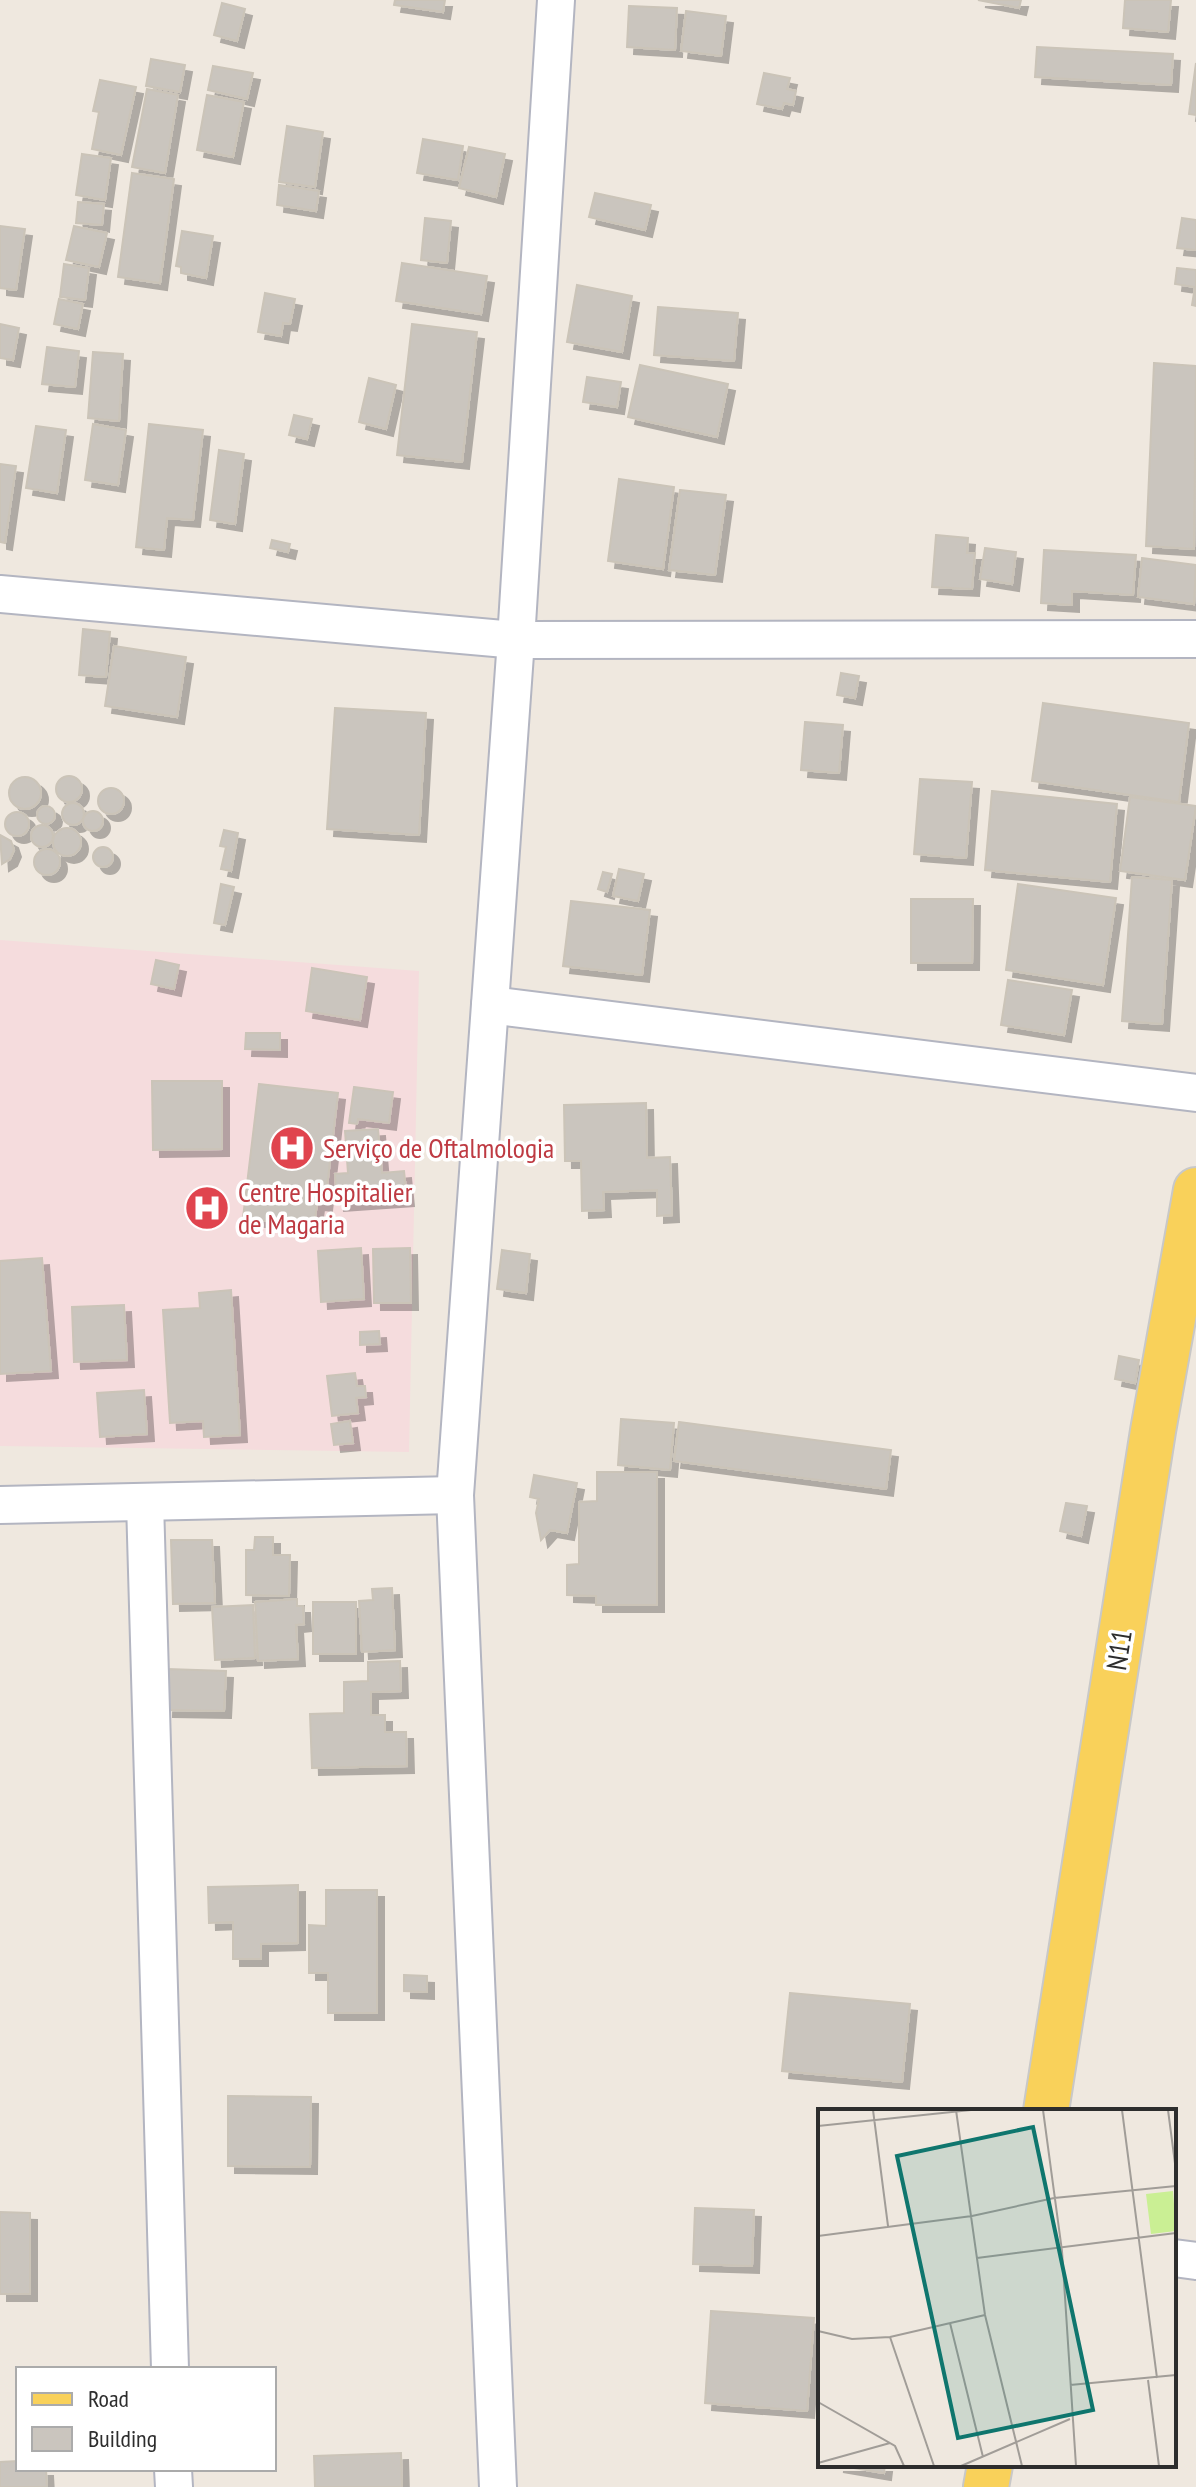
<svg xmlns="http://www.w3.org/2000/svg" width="1196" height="2487" viewBox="0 0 1196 2487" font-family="'PT Sans Narrow',sans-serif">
  <defs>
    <filter id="shadow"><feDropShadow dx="7" dy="7" stdDeviation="0" flood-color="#0004"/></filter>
  </defs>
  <rect width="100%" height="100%" fill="#efe8df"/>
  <path fill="#f5dcdd" d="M0 940 419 971 409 1452 0 1446Z"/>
  <g fill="#cac5be" stroke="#cbc4b8" stroke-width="2" filter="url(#shadow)">
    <path d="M395 0H445L443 12 394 5Z"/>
    <path d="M978 0H1021L1019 8Z"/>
    <path d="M1125 0H1171L1168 32 1123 28Z"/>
    <path d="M222 3 245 9 237 41 214 35Z"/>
    <path d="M629 6 677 8 675 50 627 47Z"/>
    <path d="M686 11 726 16 721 56 681 51Z"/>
    <path d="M1037 47 1173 54 1171 85 1035 77Z"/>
    <path d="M151 59 185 65 180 92 146 86Z"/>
    <path d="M1196 63V115L1189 114Z"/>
    <path d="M213 66 253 73 247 99 208 90Z"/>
    <path d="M764 73 790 78 787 89 796 91 793 105 784 103 782 109 757 104Z"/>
    <path d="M100 80 136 87 121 155 92 149 99 112 93 111Z"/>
    <path d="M147 89 178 95 165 173 132 167Z"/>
    <path d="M207 95 244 102 233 157 197 150Z"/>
    <path d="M287 126 323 132 315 187 279 182Z"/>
    <path d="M423 139 463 146 458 180 417 173Z"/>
    <path d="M469 147 505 154 496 197 459 188Z"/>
    <path d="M82 154 111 158 105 200 76 195Z"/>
    <path d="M132 173 174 179 160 283 118 277Z"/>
    <path d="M279 185 319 191 316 211 277 205Z"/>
    <path d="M595 193 651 205 645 230 589 217Z"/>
    <path d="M78 202 104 204 102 225 76 223Z"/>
    <path d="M425 218 451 221 447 263 421 260Z"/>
    <path d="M1182 218 1196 220V250L1177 248Z"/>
    <path d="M0 226 25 229 16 290 0 288Z"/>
    <path d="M74 226 107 233 99 267 66 260Z"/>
    <path d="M182 231 213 236 206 278 181 273V267L176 266Z"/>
    <path d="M402 263 487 276 481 314 396 301Z"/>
    <path d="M64 264 89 268 85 300 60 297Z"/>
    <path d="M1177 268 1196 270V306L1192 305 1195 287 1175 284Z"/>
    <path d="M577 285 632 296 622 352 567 342Z"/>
    <path d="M265 293 295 299 290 324 283 323 281 336 258 332Z"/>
    <path d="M59 299 83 304 78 329 54 324Z"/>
    <path d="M658 307 738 313 734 361 654 355Z"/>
    <path d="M0 324 19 328 13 360 0 358Z"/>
    <path d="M412 324 477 332 462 462 397 455Z"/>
    <path d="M47 347 79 351 75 387 42 384Z"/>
    <path d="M93 352 123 354 119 421 88 418Z"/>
    <path d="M1154 363 1196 366 1194 549 1146 546Z"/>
    <path d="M640 365 728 384 717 437 628 417Z"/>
    <path d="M587 377 621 382 617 407 583 402Z"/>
    <path d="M369 378 396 385 386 429 359 422Z"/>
    <path d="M294 415 312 419 307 439 289 435Z"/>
    <path d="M93 424 126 430 118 485 85 480Z"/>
    <path d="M149 424 203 430 193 520 167 518 164 550 136 547Z"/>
    <path d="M36 426 66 430 57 493 26 488Z"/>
    <path d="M219 450 244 454 235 524 210 520Z"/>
    <path d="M0 464 16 466 5 543 0 542Z"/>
    <path d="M619 479 674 487 663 569 608 561Z"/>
    <path d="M680 490 726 495 715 575 669 570Z"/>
    <path d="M936 535 968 538 967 553H975L972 589 932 587Z"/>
    <path d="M272 540 290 544 288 552 270 548Z"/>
    <path d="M985 548 1016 552 1012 584 980 579Z"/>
    <path d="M1044 550 1136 555 1133 595 1072 591V605L1041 603Z"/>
    <path d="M1142 558 1196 565 1194 604 1138 597Z"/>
    <path d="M83 629 110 632 106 677 79 675Z"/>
    <path d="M114 646 186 657 177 717 105 706Z"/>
    <path d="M841 673 859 676 855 698 837 695Z"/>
    <path d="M1043 703 1189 723 1179 802 1032 781Z"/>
    <path d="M335 708 426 713 419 835 327 829Z"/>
    <path d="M805 722 843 725 839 773 801 770Z"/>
    <circle cx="69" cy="789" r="13"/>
    <circle cx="25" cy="793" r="16"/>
    <path d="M920 779 972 782 966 858 914 854Z"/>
    <circle cx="111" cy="801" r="13"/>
    <path d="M992 791 1117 804 1110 882 985 870Z"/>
    <path d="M1130 797 1196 806 1185 880 1120 871Z"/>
    <circle cx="73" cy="814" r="11"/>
    <circle cx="46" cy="815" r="9"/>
    <circle cx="93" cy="821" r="10"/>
    <circle cx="17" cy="824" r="12"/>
    <circle cx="42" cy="836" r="11"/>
    <circle cx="67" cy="842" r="14"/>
    <path d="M224 830 238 833 231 871 221 869 226 847 220 846Z"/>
    <path d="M0 835 11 841 14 850 10 859 2 864Z"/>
    <circle cx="103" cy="857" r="10"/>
    <circle cx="47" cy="862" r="13"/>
    <path d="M619 869 644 874 638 901 613 896Z"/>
    <path d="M603 872 612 874 607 892 598 889Z"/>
    <path d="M1132 877 1172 880 1162 1024 1122 1021Z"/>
    <path d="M221 884 234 887 225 925 214 923Z"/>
    <path d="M1018 884 1116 898 1103 985 1006 970Z"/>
    <path d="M911 899H973L972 963H911Z"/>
    <path d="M571 901 650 910 642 975 563 966Z"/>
    <path d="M156 960 179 965 174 989 151 984Z"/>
    <path d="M312 968 367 977 360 1020 306 1011Z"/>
    <path d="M1008 980 1072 990 1064 1035 1001 1025Z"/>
    <path d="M246 1033H280V1050L245 1049Z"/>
    <path d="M152 1081H222V1149L153 1150Z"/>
    <path d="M259 1084 338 1093 325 1204 317 1203 314 1227 243 1218Z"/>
    <path d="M354 1087 393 1092 389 1123 358 1119 357 1124 349 1123Z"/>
    <path d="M646 1103 647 1158 670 1157 672 1215 657 1216V1190L603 1192 604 1210 582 1211 581 1161H565L564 1105Z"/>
    <path d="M378 1129 382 1173 404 1171 407 1199 337 1204 335 1174 348 1173 345 1131Z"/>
    <path d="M361 1248 364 1299 321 1302 318 1251Z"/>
    <path d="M410 1248 411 1303H374L373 1249Z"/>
    <path d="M502 1250 530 1254 526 1293 497 1289Z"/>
    <path d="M42 1258 51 1371 0 1374V1261Z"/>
    <path d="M231 1290 240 1435 204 1437 203 1421 170 1423 163 1310 200 1308 199 1293Z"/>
    <path d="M124 1305 127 1360 74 1362 72 1307Z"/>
    <path d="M379 1331 380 1344 360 1345V1332Z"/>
    <path d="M1119 1356 1139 1360 1135 1383 1115 1379Z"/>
    <path d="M355 1373 357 1386H365L366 1397 356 1398 358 1413 332 1416 327 1376Z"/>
    <path d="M144 1390 147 1434 100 1437 97 1393Z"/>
    <path d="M621 1419 674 1423 670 1470 618 1465Z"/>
    <path d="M350 1421 353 1443 334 1445 331 1424Z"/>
    <path d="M679 1422 891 1450 886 1489 674 1461Z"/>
    <path d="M597 1472H657V1605H596V1596L567 1595V1565L579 1564V1502L597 1501Z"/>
    <path d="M534 1475 577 1483 567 1533 550 1530 541 1540 536 1513 539 1499 530 1497Z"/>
    <path d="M1066 1503 1087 1506 1081 1536 1060 1531Z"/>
    <path d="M255 1537H273V1555H290L289 1596 246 1595V1550H254Z"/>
    <path d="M171 1540H212L215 1603 173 1604Z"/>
    <path d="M392 1588 395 1650 362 1652 359 1601 373 1600 372 1589Z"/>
    <path d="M297 1599V1606H303L304 1624 296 1625 298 1659 258 1661 255 1602Z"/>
    <rect x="313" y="1602" width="43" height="52"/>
    <path d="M253 1605 255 1658 215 1660 212 1607Z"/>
    <path d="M400 1661 401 1691 371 1692V1715H385V1732H406L407 1766 312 1768 310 1714 344 1713V1682L368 1681V1662Z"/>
    <path d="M167 1669 226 1671 224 1711 166 1710Z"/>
    <path d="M298 1885V1943L261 1944V1959H233V1922L209 1923 208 1887Z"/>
    <path d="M326 1890H377V2013H328V1973H309V1925L326 1926Z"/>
    <path d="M404 1975 427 1976V1992L404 1991Z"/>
    <path d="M790 1993 910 2004 902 2082 782 2071Z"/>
    <path d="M228 2096 311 2097 310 2167 228 2166Z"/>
    <path d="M695 2208 754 2210 752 2266 693 2264Z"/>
    <path d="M0 2212 30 2213V2294H0Z"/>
    <path d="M711 2311 814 2318 807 2411 705 2403Z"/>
    <path d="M401 2453 402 2487H315L314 2456Z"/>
    <path d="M18 2461V2469H46L47 2487H0V2462Z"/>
    <path d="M836 2465H885L884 2473Z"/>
  </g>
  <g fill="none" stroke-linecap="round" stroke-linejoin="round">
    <g stroke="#b3b5c1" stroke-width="40">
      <g id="street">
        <path d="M0 594 516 640 1196 639"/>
        <path d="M490 1005 1196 1093"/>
        <path d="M145 1502 170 2369"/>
        <path d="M0 1505 455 1495"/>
        <path d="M1174 2258 1196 2261"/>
        <path d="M173 2469 174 2487"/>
        <path d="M498 2487 455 1495 516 640 556 0"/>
      </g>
    </g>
    <g stroke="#c8c8c8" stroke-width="48">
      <g id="primary">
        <path d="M1046 2111 1153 1431 1196 1190"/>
        <path d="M986 2487 990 2465"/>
      </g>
    </g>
    <use href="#street" stroke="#fff" stroke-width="36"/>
    <use href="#primary" stroke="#f9d15a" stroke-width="44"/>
  </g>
  <defs>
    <g id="hospital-disc" transform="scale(2.3)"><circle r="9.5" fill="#e0444e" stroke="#fff"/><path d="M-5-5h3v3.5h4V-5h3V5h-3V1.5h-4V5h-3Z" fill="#fff"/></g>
  </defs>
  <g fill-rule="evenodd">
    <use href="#hospital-disc" x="292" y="1148"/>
    <use href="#hospital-disc" x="207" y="1208"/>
  </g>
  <g text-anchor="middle" stroke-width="7" stroke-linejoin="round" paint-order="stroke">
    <g font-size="28" fill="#be3a42" stroke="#fff" text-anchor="start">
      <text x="323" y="1158">Serviço de Oftalmologia</text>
      <text x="238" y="1202">Centre Hospitalier<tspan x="238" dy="32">de Magaria</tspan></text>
    </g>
    <g font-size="28" fill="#2d2d2d" stroke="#fff">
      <text transform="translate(1119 1650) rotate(-81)" y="10">N11</text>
    </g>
  </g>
  <g transform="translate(818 2109)">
    <rect width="358" height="358" fill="#efe8df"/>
    <path d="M355 82 358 122 333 125 328 85Z" fill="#caef94"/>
    <path fill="none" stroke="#a19d98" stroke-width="2" d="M55 1 70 117M138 1 167 206 204 357M225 1 244 142 258 357M304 1 339 269M350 1 358 62M0 17 153 1M0 127 154 107 236 89 358 77M159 149 358 124M132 214 165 348M0 222 34 230 72 228 167 206M72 228 116 357M330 271 341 357M252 276 358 266M0 293 77 337 86 357M0 354 72 334M143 357 252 310"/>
    <path fill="#0f766e" fill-opacity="0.15" stroke="#0f766e" stroke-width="4" d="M215 18 275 301 140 329 79 47Z"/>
    <rect width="358" height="358" fill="none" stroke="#2d2d2d" stroke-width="4"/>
  </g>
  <rect x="16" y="2367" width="260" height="104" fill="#ffffff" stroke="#ababab" stroke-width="2"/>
  <rect x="32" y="2393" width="40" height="12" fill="#f9d15a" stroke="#ababab" stroke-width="2"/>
  <text x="88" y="2407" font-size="24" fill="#2d2d2d">Road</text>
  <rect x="32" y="2427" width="40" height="24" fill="#cac5be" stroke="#ababab" stroke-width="2"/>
  <text x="88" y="2447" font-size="24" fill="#2d2d2d">Building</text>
</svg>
